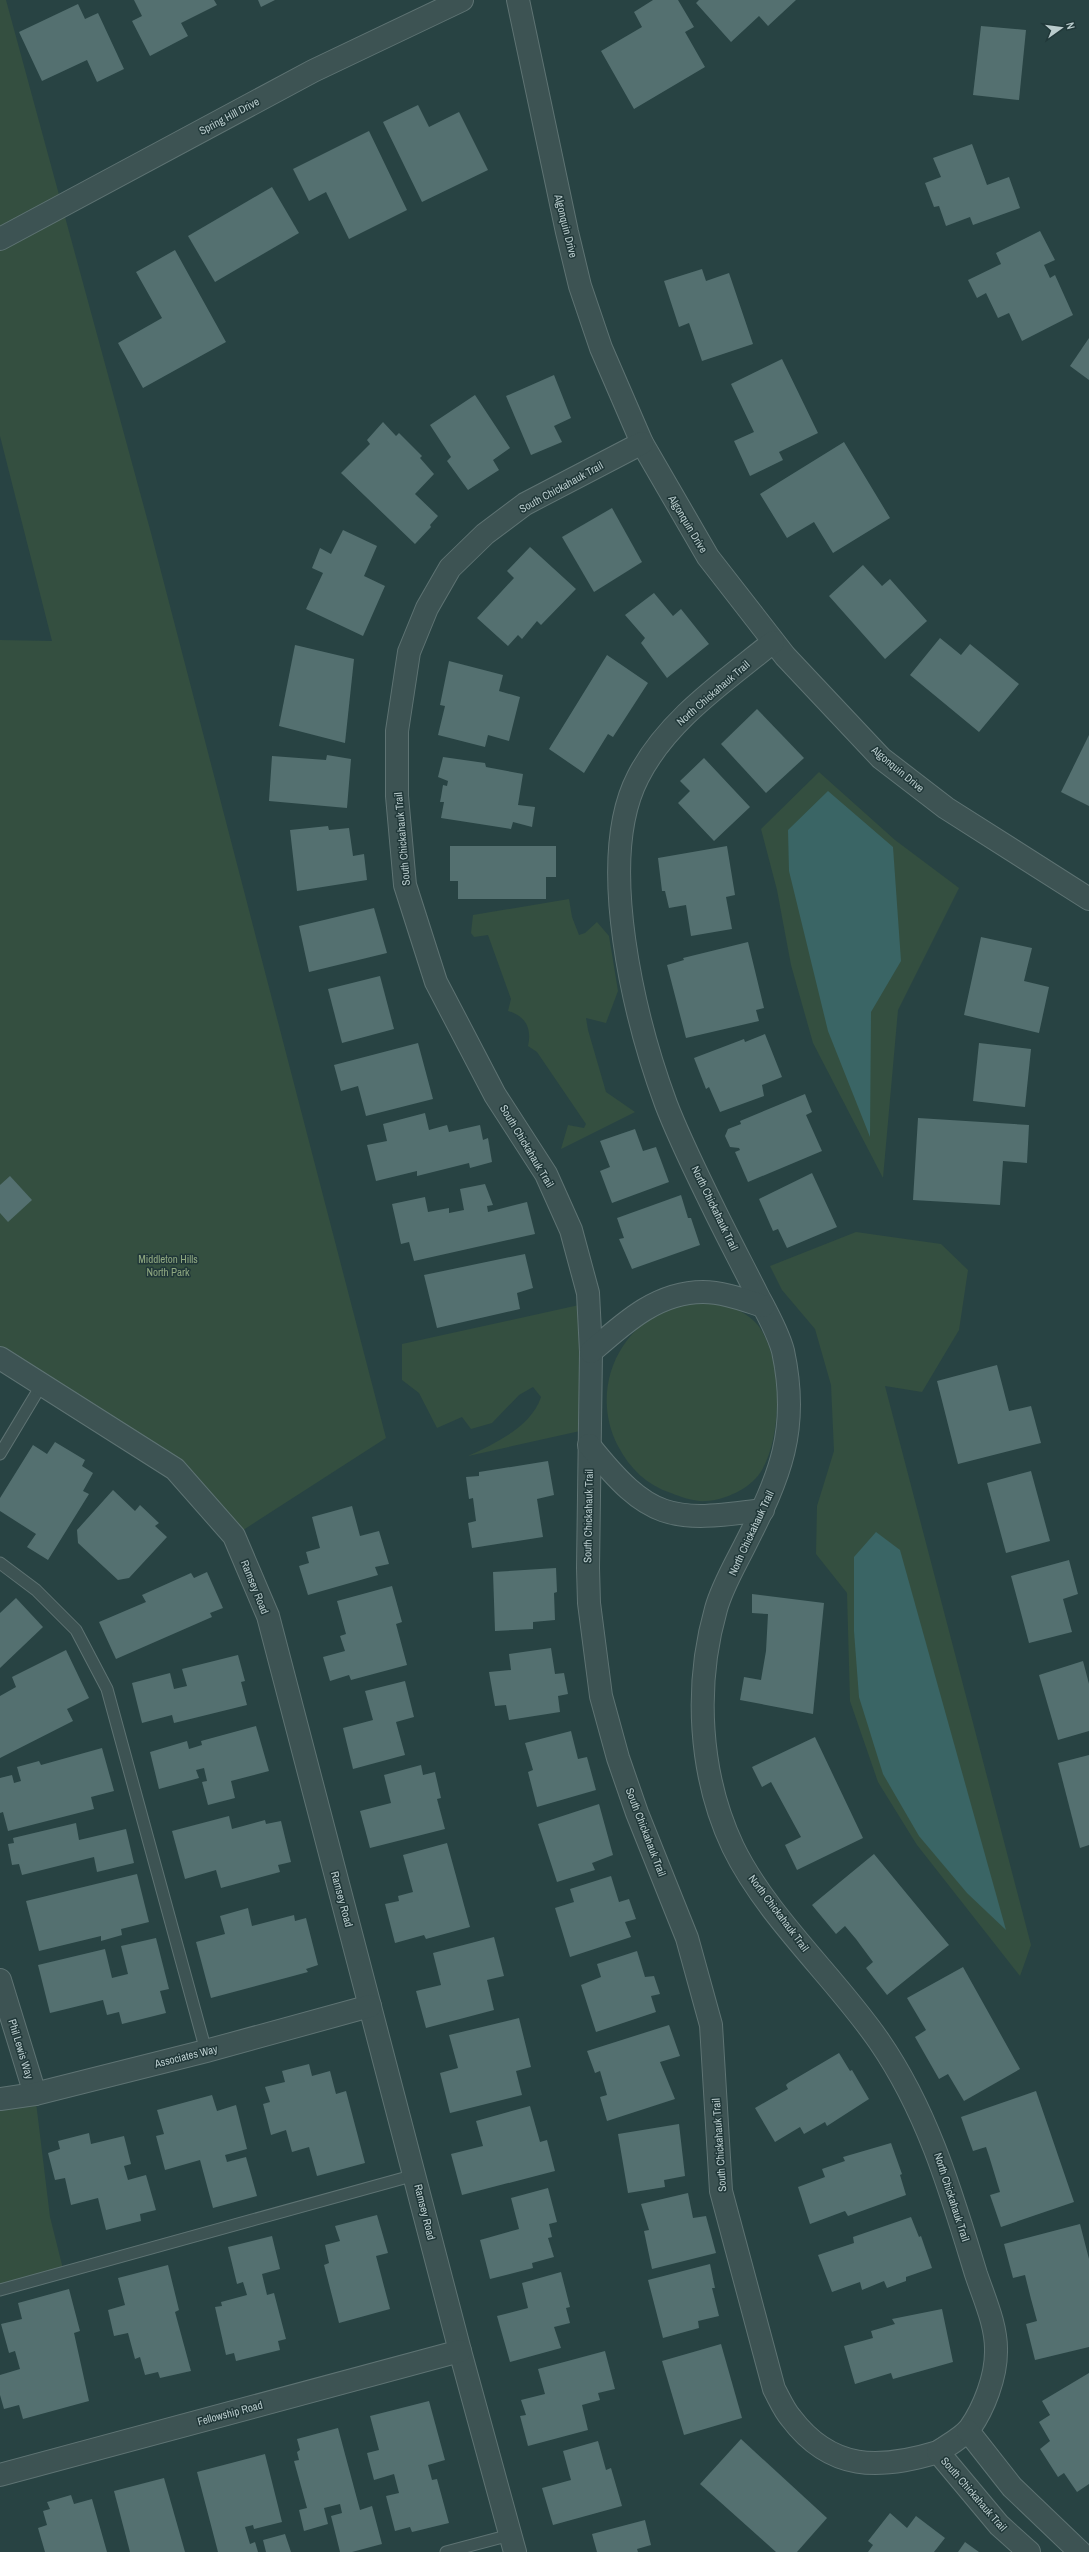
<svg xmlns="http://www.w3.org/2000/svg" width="1089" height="2552" viewBox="0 0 1089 2552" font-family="'Archivo Narrow',sans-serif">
  <rect width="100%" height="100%" fill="#284343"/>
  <g fill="#344f40">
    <path d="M0 0H6L151 533 386 1438 234 1536 175 1469 0 1358V640L52 641 0 436Z"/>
    <path d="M819 772 895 840 959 888 898 1010 883 1178 813 1043 791 965 777 890 761 829Z"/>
    <path d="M569 899 572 917 579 935 585 933 597 922 609 936 618 991 606 1023 586 1018 588 1030 606 1092 635 1112 561 1149 568 1125 584 1128 586 1124 537 1052 528 1046C532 1029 526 1016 508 1011L511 999 488 935 474 937 471 933 473 915Z"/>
    <path d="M856 1232 941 1244 968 1270 959 1330 922 1392 885 1386 1031 1945 1020 1976 917 1845 878 1782 850 1701 847 1593 816 1554 817 1506 834 1451 831 1385 815 1329 782 1290 770 1266Z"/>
    <path d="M692 1302C715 1302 739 1305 756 1323 784 1354 783 1439 760 1473 749 1489 725 1500 706 1501 695 1502 681 1497 671 1493 647 1485 630 1469 618 1446 591 1395 614 1331 669 1308 676 1305 684 1304 692 1302Z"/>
    <path d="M579 1305 580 1431 468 1456C496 1443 531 1427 541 1397L533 1387 519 1395 492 1423 471 1429 462 1417 437 1428 419 1393 402 1380V1344Z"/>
    <path d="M35 2094 50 2217 64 2273 0 2290V2099Z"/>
  </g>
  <g fill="#3a6565">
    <path d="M828 791 893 847 901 961 871 1012 870 1137 828 1031 789 871 788 830Z"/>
    <path d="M876 1532 900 1550 1006 1930 967 1893 919 1836 883 1774 859 1697 854 1631V1557Z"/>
  </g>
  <g fill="#547070">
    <path d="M134 0H214L217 5 181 23 188 36 150 56 132 21 142 16Z"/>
    <path d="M258 0H275L261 7Z"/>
    <path d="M653 0H678L694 27 685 32 705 67 634 109 601 51 642 27 634 12Z"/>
    <path d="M699 0H796L768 26 759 16 731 42 696 3Z"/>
    <path d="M78 4 85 19 98 13 124 69 97 82 87 60 42 81 19 32Z"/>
    <path d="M981 26 1026 30 1019 100 973 95Z"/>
    <path d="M418 105 429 127 459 112 488 170 422 202 383 122Z"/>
    <path d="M369 131 407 210 349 239 326 192 309 201 293 169Z"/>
    <path d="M972 144 987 185 1009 177 1020 208 973 225 970 217 946 226 939 206 934 207 925 183 941 177 933 158Z"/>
    <path d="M272 187 299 233 215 282 188 236Z"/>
    <path d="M1040 231 1055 260 1044 265 1050 278 1055 275 1073 315 1022 341 1009 313 998 318 986 293 977 298 968 280 1001 264 996 253Z"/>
    <path d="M175 250 226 342 143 388 118 343 162 318 136 272Z"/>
    <path d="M702 269 706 281 729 273 753 344 702 361 689 323 679 327 664 281Z"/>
    <path d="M1089 338V380L1070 366Z"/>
    <path d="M782 359 818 433 779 452 783 460 750 476 734 441 754 432 731 384Z"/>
    <path d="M554 375 571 418 554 426 562 442 531 455 506 396Z"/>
    <path d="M475 395 510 448 493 460 499 470 468 490 447 461 451 457 430 425Z"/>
    <path d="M383 422 396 436 399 433 422 456 420 458 434 474 415 494 438 516 430 525 431 527 415 544 341 473 370 444 367 440Z"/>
    <path d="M844 442 890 518 833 553 814 522 787 538 760 494Z"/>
    <path d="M612 508 642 562 594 592 562 537Z"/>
    <path d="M343 530 377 546 364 576 385 586 363 636 306 609 323 573 312 568 320 548 331 554Z"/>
    <path d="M530 547 576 589 541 625 537 621 522 639 518 635 508 646 477 618 514 578 507 571Z"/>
    <path d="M863 565 882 586 890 579 927 621 885 659 829 596Z"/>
    <path d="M654 593 673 616 681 609 709 644 667 678 641 643 645 638 625 615Z"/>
    <path d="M940 638 961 655 970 644 1019 684 979 732 910 675Z"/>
    <path d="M295 645 354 659 345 743 279 726Z"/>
    <path d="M607 655 648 683 613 737 608 734 584 773 549 749Z"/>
    <path d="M449 661 503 675 499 691 520 697 509 741 488 735 485 747 438 735 445 706 440 705Z"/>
    <path d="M757 709 804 758 766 793 721 744Z"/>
    <path d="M1089 735V806L1061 792Z"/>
    <path d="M327 755 351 759 347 808 269 801 272 756 326 760Z"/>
    <path d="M443 757 485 763 486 767 523 774 518 805 535 807 532 827 513 822 511 829 441 818 444 802H440L441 797 443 785 447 786 448 781 438 777Z"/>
    <path d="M704 758 750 807 714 841 678 803 690 791 680 781Z"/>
    <path d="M328 826 329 830 349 828 353 856 364 854 367 880 297 891 290 830Z"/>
    <path d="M450 846H556V877H546V899H458V881H450Z"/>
    <path d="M727 846 735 895 726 897 732 929 691 936 686 905 669 908 665 891H662L658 858Z"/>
    <path d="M374 908 387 953 309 972 299 926Z"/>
    <path d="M981 937 1032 948 1024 981 1049 987 1039 1033 964 1015Z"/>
    <path d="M748 942 764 1008 756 1010 759 1021 686 1038 667 965 684 960 683 958Z"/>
    <path d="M380 976 394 1029 342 1043 328 989Z"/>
    <path d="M765 1034 782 1077 762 1085 764 1096 720 1112 709 1087 706 1089 694 1058 744 1039 745 1042Z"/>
    <path d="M418 1043 433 1099 366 1116 358 1086 341 1091 334 1065Z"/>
    <path d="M979 1043 1031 1049 1025 1107 973 1101Z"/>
    <path d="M805 1094 812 1112 806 1115 822 1151 748 1182 735 1152 740 1150 739 1148 730 1147 725 1136 728 1129 741 1124 740 1121Z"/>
    <path d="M425 1113 429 1130 447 1125 449 1132 480 1125 483 1140 488 1138 492 1162 470 1168 469 1163 417 1176V1171L376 1181 367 1145 387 1141 383 1124Z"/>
    <path d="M918 1118 1029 1125 1027 1163 1003 1161 1000 1205 913 1200Z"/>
    <path d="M635 1129 643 1151 656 1147 669 1182 612 1203 600 1171 610 1167 600 1141Z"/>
    <path d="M812 1173 837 1227 787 1248 778 1229 773 1231 759 1199Z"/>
    <path d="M10 1176 32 1200 8 1222 0 1213V1185Z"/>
    <path d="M485 1184 493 1205 487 1206 488 1212 527 1202 535 1234 414 1261 409 1242 401 1244 392 1204 425 1197 428 1212 449 1208V1213L464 1210 460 1189Z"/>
    <path d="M681 1195 688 1218H691L700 1245 632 1269 619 1239 624 1238 617 1218Z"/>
    <path d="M525 1254 533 1288 517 1293 520 1309 437 1328 424 1275Z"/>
    <path d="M997 1365 1009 1411 1031 1406 1041 1443 958 1464 937 1381Z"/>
    <path d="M55 1442 85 1460 82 1466 93 1473 83 1491 89 1494 48 1560 27 1547 36 1534 0 1511V1498L33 1445 47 1454Z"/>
    <path d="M548 1461 554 1495 537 1499 543 1537 472 1548 468 1523 476 1521 473 1498 469 1499 466 1477 479 1476V1472Z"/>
    <path d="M1031 1471 1050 1541 1006 1553 987 1483Z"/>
    <path d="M113 1490 135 1511 140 1505 159 1523 155 1526 167 1537 129 1578 118 1580 78 1543 77 1530Z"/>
    <path d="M352 1506 360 1536 379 1531 389 1564 375 1567 378 1575 308 1595 299 1566 309 1563 306 1552 320 1548 312 1517Z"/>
    <path d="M1069 1560 1078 1594 1063 1599 1072 1632 1029 1643 1011 1576Z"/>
    <path d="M556 1568 557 1592 554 1593 555 1620 533 1622V1629L495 1631 493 1572Z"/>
    <path d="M207 1572 223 1608 210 1613 212 1617 116 1659 99 1622 146 1602 142 1595 191 1573 194 1578Z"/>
    <path d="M392 1586 402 1622 396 1624 407 1665 351 1680 349 1675 330 1681 323 1657 345 1651 340 1636 346 1634 337 1601Z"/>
    <path d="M752 1594 824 1603 813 1714 740 1700 744 1677 761 1680 766 1651 768 1614 752 1613Z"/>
    <path d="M16 1598 43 1627 0 1668V1613Z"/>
    <path d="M551 1648 555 1674 564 1673 568 1694 558 1696 560 1712 509 1720 506 1705 495 1706 489 1672 511 1670 509 1654Z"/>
    <path d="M66 1650 89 1698 67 1709 73 1721 0 1758V1696L16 1687 12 1677Z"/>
    <path d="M238 1655 245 1681 241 1682 247 1705 174 1723 172 1715 142 1723 132 1683 170 1673 174 1689 187 1686 182 1669Z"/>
    <path d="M1083 1661 1089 1684V1731L1058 1740 1039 1675Z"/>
    <path d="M405 1681 414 1717 396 1722 405 1755 353 1769 343 1728 373 1720 365 1691Z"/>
    <path d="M256 1726 269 1771 231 1781 235 1798 208 1805 202 1782 207 1781 204 1768 196 1770 199 1778 159 1789 150 1752 187 1741 189 1749 202 1745 201 1741Z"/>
    <path d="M571 1731 578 1759 587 1757 596 1790 537 1807 528 1772 533 1770 525 1743Z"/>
    <path d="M815 1737 863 1838 797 1870 785 1845 801 1837 771 1782 762 1787 752 1767Z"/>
    <path d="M102 1748 114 1791 91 1797 94 1809 8 1831 3 1812 0 1813V1778L12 1775 14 1783 21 1781 17 1767 39 1761 41 1765Z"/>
    <path d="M1089 1755V1845L1080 1848 1058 1763Z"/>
    <path d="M421 1765 423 1775 435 1772 441 1798 437 1799 445 1829 370 1848 360 1811 391 1803 384 1775Z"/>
    <path d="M599 1804 613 1855 592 1863 595 1870 557 1882 538 1824Z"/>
    <path d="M229 1816 232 1829 265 1820 266 1824 281 1821 291 1862 278 1865 280 1872 221 1888 216 1870 185 1879 172 1831Z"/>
    <path d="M76 1823 79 1840 126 1829 134 1863 97 1872 94 1857 22 1875 19 1864 12 1865 8 1844 14 1843 13 1838Z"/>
    <path d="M447 1843 470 1927 426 1939 424 1935 395 1943 385 1904 399 1901 398 1896 413 1892 403 1855Z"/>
    <path d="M874 1854 949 1945 887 1995 866 1968 873 1962 856 1939 845 1926 836 1934 812 1905Z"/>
    <path d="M137 1874 149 1922 121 1929 122 1935 101 1941V1936L39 1951 26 1901Z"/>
    <path d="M611 1876 619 1902 629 1899 636 1919 625 1922 631 1937 570 1957 555 1908 574 1902 570 1889Z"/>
    <path d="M248 1908 252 1926 294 1915 295 1921 306 1918 318 1965 306 1969 308 1972 211 1998 196 1942 225 1934 220 1916Z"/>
    <path d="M494 1937 504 1976 487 1980 494 2010 426 2028 416 1991 441 1985 433 1953Z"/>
    <path d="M156 1938 169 1989 160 1991 166 2013 122 2024 119 2012 107 2015 103 2000 50 2013 38 1965 105 1949 112 1978 128 1974 121 1946Z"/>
    <path d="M637 1951 645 1977 654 1976 660 1994 651 1996 656 2012 596 2032 581 1985 601 1977 597 1964Z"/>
    <path d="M963 1967 1020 2069 964 2101 948 2074 939 2079 915 2037 926 2030 907 1998Z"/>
    <path d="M519 2018 531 2067 516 2071 522 2095 450 2113 440 2073 458 2068 449 2035Z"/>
    <path d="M669 2025 680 2056 660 2062 675 2099 607 2121 600 2097 607 2095 600 2071 595 2073 587 2051Z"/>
    <path d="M839 2053 850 2071 852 2070 869 2099 827 2126 825 2122 804 2134 800 2127 775 2142 755 2108 788 2089 786 2085 788 2083Z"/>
    <path d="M309 2064 312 2076 330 2071 336 2094 346 2091 365 2163 317 2176 309 2147 292 2152 286 2130 271 2135 263 2104 270 2102 265 2087 285 2082 282 2071Z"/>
    <path d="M1036 2091 1074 2202 1001 2227 990 2195 1000 2192 989 2156 986 2147 973 2151 961 2117Z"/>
    <path d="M212 2095 217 2111 236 2105 247 2149 225 2155 227 2162 246 2157 257 2196 213 2208 200 2160 165 2170 156 2136 164 2134 157 2110Z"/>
    <path d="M530 2106 540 2142 547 2140 555 2171 462 2195 451 2154 483 2146 476 2121Z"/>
    <path d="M679 2124 685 2176 664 2180 665 2187 628 2193 618 2134Z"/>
    <path d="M89 2133 91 2144 124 2136 131 2164 124 2166 128 2180 146 2175 156 2210 140 2214 141 2221 106 2230 98 2198 71 2205 65 2178 55 2180 48 2153 60 2149 58 2141Z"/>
    <path d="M891 2143 902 2174 900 2175 906 2195 848 2216 845 2211 810 2224 798 2187 825 2177 822 2169 845 2161 843 2157Z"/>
    <path d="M548 2188 557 2222 549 2224 552 2237 548 2238 554 2257 532 2263 533 2268 490 2279 480 2240 519 2229 511 2198Z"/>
    <path d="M688 2193 693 2218 706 2216 716 2253 652 2269 644 2231 649 2230 641 2204Z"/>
    <path d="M377 2215 388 2253 376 2256 390 2309 339 2323 324 2265 329 2263 325 2245 340 2241 335 2226Z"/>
    <path d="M911 2217 919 2237 921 2236 932 2268 906 2277V2281L887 2288 884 2281 862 2290 860 2282 832 2292 818 2255 854 2243 853 2237Z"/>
    <path d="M1080 2224 1089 2259V2347L1035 2360 1026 2324 1037 2321 1031 2299 1025 2275 1013 2278 1004 2244Z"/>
    <path d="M272 2236 280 2269 262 2274 267 2295 274 2293 286 2339 278 2341 280 2350 236 2361 234 2353 226 2355 215 2307 222 2306 221 2302 247 2295 243 2282 237 2284 228 2247Z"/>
    <path d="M710 2264 715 2288H712L719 2316 698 2321 699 2328 663 2338 648 2280Z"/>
    <path d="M168 2265 179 2310 175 2312 191 2371 160 2378 158 2372 145 2375 140 2357 135 2359 128 2333 114 2336 108 2310 125 2305 118 2278Z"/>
    <path d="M561 2272 570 2307 566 2308 570 2323 554 2327 561 2348 510 2362 497 2316 528 2308 522 2283Z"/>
    <path d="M69 2289 80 2331 74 2333 89 2401 23 2419 19 2405 4 2409 0 2395V2375L20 2369 15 2351 9 2353 1 2324 22 2319 18 2303Z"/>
    <path d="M942 2309 953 2362 893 2379 891 2373 855 2384 844 2346 873 2338 871 2331 895 2324 892 2319Z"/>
    <path d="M721 2344 742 2418 684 2435 662 2361Z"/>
    <path d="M605 2351 615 2389 598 2393 600 2400 582 2405 588 2430 528 2446 520 2416 526 2415 521 2400 545 2394 538 2369Z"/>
    <path d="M1089 2373V2484L1077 2492 1064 2473 1058 2477 1040 2449 1050 2441 1039 2422 1050 2415 1042 2401Z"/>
    <path d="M429 2401 445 2460 428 2465 432 2480 437 2479 449 2523 412 2532 410 2527 395 2531 386 2496 399 2493 394 2474 374 2480 367 2453 379 2450 370 2416Z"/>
    <path d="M338 2428 360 2510 372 2506 382 2544 352 2552H340L331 2516 342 2513 340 2504 324 2508 328 2524 304 2531 299 2510 307 2508 294 2461 299 2460 297 2452 300 2450 297 2439Z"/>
    <path d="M741 2439 827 2518 797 2552H776L700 2484Z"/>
    <path d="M598 2441 606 2470 611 2468 622 2506 553 2525 542 2488 571 2480 563 2451Z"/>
    <path d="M265 2454 282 2522 254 2529 253 2525 245 2527 250 2544 255 2542 258 2552H218L197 2472Z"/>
    <path d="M164 2478 185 2552H130L114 2491Z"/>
    <path d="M71 2495 74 2504 92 2499 107 2552H45L38 2528 47 2525 43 2511 50 2509 47 2502Z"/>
    <path d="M890 2513 907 2528 916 2516 945 2538 934 2552H868L873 2545 868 2541Z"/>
    <path d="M645 2520 651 2545 637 2549 638 2552H597L592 2534Z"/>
    <path d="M285 2534 291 2552H266L263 2540Z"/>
    <path d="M965 2542 979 2552H958Z"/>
  </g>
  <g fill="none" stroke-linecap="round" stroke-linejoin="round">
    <g stroke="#5e7373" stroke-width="13">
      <g id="lane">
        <path d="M0 1454 42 1384"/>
        <path d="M0 1563 36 1590 76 1630 107 1689 206 2051"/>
        <path d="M0 2290 415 2175"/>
        <path d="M446 2552 510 2535"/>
      </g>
    </g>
    <g stroke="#5e7373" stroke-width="24">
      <g id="street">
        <path d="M518 0 567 232 580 286 601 348 642 443 708 557 785 656 881 758 946 808 1089 899"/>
        <path d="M0 239 313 71 462 0"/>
        <path d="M642 443 525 504 485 534 450 568 427 608 409 652 397 731V796L405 885 436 982 495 1095 546 1174 571 1230 588 1293 591 1352 588 1568 589 1603 601 1696 618 1758 637 1813 687 1938 711 2025 721 2191 774 2389C779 2398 784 2410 791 2418 831 2471 879 2470 938 2452L999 2525 1029 2552"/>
        <path d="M773 642C724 682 667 720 638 777 595 860 635 1020 666 1104 679 1138 696 1172 712 1205 727 1236 743 1266 758 1296 767 1313 778 1332 783 1351 800 1430 780 1476 745 1545 735 1565 722 1587 716 1609 694 1686 699 1775 733 1847 767 1917 835 1977 879 2041 928 2112 951 2192 976 2274 984 2298 997 2326 996 2352 996 2377 984 2408 970 2428 962 2438 948 2445 938 2452"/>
        <path d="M591 1352C624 1323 657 1292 703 1292 723 1292 744 1300 763 1306"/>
        <path d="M0 1358 175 1469 234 1536 268 1616 460 2351 515 2552"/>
        <path d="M589 1445C649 1520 670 1523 763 1510"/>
        <path d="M0 1980 35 2094"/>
        <path d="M0 2099 35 2094 206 2051 370 2006"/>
        <path d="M968 2431 1012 2487 1080 2552"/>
        <path d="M0 2475 460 2351"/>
      </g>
    </g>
    <use href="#lane" stroke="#3d5353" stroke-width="11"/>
    <use href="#street" stroke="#3d5353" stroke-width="22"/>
  </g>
  <g text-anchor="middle" stroke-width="3" stroke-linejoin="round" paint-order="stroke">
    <g font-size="11" fill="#bacccd" stroke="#213839">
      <text transform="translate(229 116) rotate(-28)" y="4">Spring Hill Drive</text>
      <text transform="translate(566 226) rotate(76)" y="4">Algonquin Drive</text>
      <text transform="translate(561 487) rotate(-29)" y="4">South Chickahauk Trail</text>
      <text transform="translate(688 524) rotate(59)" y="4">Algonquin Drive</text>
      <text transform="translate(713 693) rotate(-41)" y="4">North Chickahauk Trail</text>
      <text transform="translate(898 769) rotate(40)" y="4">Algonquin Drive</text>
      <text transform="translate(402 839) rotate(-95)" y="4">South Chickahauk Trail</text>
      <text transform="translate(527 1146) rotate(59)" y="4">South Chickahauk Trail</text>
      <text transform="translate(715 1208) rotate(64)" y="4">North Chickahauk Trail</text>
      <text transform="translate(588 1516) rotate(-89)" y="4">South Chickahauk Trail</text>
      <text transform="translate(751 1533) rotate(-65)" y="4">North Chickahauk Trail</text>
      <text transform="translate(255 1587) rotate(68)" y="4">Ramsey Road</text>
      <text transform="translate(646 1832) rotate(69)" y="4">South Chickahauk Trail</text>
      <text transform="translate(342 1899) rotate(75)" y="4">Ramsey Road</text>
      <text transform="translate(779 1913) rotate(53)" y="4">North Chickahauk Trail</text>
      <text transform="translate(21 2049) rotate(73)" y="4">Phil Lewis Way</text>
      <text transform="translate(186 2056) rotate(-14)" y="4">Associates Way</text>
      <text transform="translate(719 2145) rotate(-94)" y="4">South Chickahauk Trail</text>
      <text transform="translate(952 2197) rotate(72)" y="4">North Chickahauk Trail</text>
      <text transform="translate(425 2212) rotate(76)" y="4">Ramsey Road</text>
      <text transform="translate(230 2413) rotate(-15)" y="4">Fellowship Road</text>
      <text transform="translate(974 2494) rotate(49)" y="4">South Chickahauk Trail</text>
    </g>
    <g font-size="11" fill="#8ea780" stroke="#213839">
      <text x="168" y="1263">Middleton Hills<tspan x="168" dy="13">North Park</tspan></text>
    </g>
  </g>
  <g transform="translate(1061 28) rotate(76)" stroke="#213839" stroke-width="3" paint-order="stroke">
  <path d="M0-3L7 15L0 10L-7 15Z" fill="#bacccd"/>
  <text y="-6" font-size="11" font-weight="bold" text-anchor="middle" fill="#bacccd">N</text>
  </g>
</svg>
